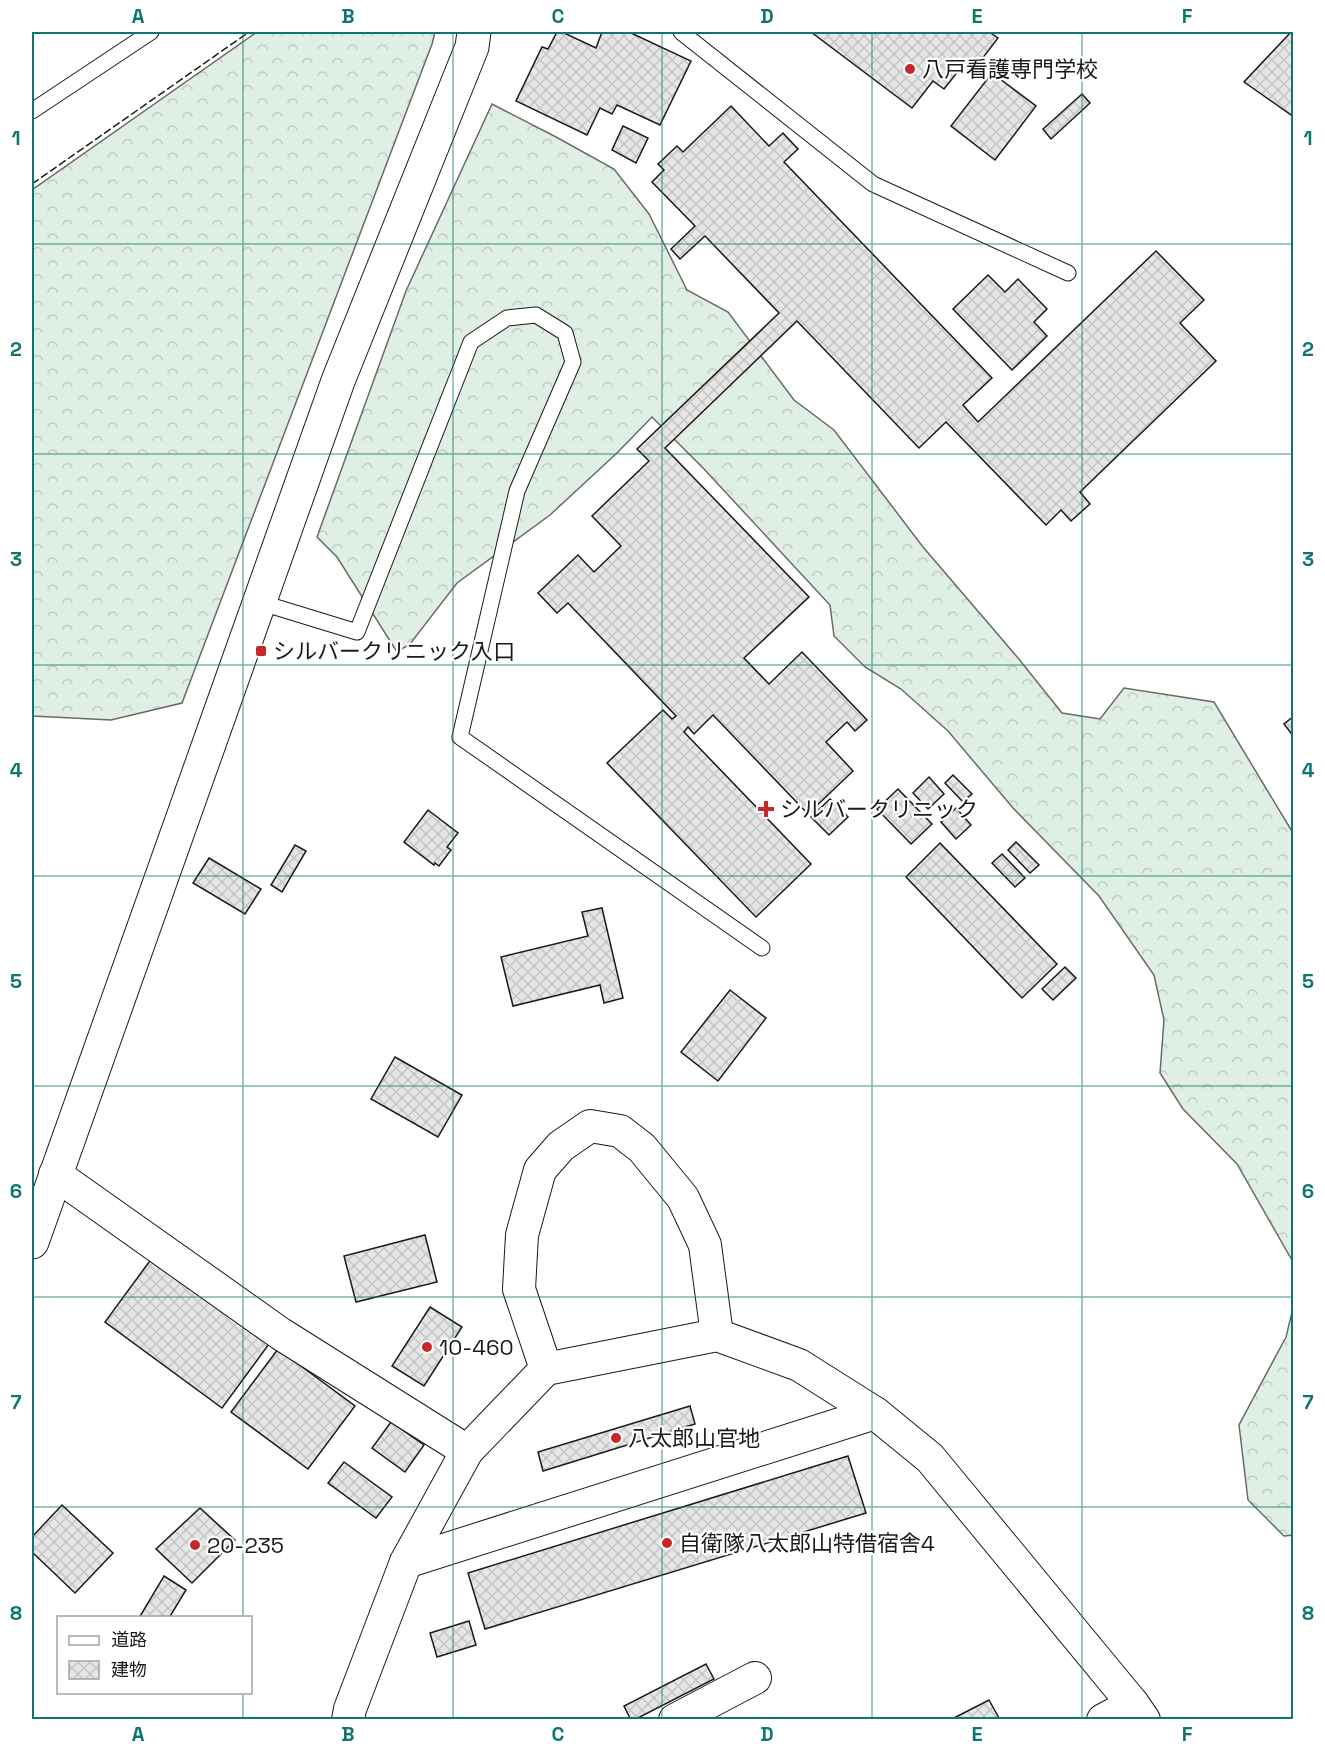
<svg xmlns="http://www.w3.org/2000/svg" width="1325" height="1751" viewBox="0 0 1325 1751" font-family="'Space Grotesk','Noto Sans JP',sans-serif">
  <defs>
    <pattern id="forest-crowns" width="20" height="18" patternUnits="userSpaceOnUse" patternTransform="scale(1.5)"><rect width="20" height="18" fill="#e0efe3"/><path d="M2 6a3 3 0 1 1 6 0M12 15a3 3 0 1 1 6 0" fill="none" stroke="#c0ccc2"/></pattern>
    <pattern id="building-cross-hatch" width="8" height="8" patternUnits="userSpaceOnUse" patternTransform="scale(1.5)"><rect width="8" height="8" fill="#e6e6e6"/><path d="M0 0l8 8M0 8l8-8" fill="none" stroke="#c5c5c5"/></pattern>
  </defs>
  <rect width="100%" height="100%" fill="#fff"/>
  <g fill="url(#forest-crowns)" stroke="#6a6a6a" stroke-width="1.5">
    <path d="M257 32H435L432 44 182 703 111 720 33 716 32 715V190Z"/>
    <path d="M492 104 556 137 614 169 649 214 687 290 728 312 794 400 834 430 923 547 1018 658 1062 713 1100 719 1124 688 1214 702 1293 833V1262L1237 1164 1183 1109 1160 1073 1164 1020 1154 975 1099 896 1013 808 948 731 901 689 865 667 834 636 830 605 704 469 652 417 618 452 550 515 457 583 410 644 397 652 337 557 317 537 406 291Z"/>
    <path d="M1293 1308 1294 1535 1284 1536 1248 1500 1239 1425 1286 1337Z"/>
  </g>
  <g fill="url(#building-cross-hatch)" stroke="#1a1a1a" stroke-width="1.5">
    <path d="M557 32H562L596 48 602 32H629L691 61 660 125 617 105 612 114 600 108 587 135 516 101 542 47 548 49Z"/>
    <path d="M811 32H989L998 38 972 72 963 65 944 89 933 81 912 108Z"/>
    <path d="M1291 32H1294V117L1244 82Z"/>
    <path d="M992 73 1036 106 995 160 951 126Z"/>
    <path d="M1082 94 1090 103 1051 139 1043 129Z"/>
    <path d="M731 106 769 146 783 133 798 149 784 162 992 378 963 405 978 422 1156 251 1204 300 1180 323 1216 361 1080 492 1090 504 1071 521 1061 510 1046 525 946 422 919 448 797 321 665 448 809 597 744 658 769 684 802 652 867 720 855 731 847 722 826 742 853 771 808 814 713 715 694 734 688 727 684 732 811 864 756 917 607 763 663 710 672 719 676 716 568 603 557 613 538 593 578 555 594 572 621 546 592 516 649 461 637 449 779 313 705 236 680 259 671 249 695 226 652 182 664 170 658 164 677 146 683 152Z"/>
    <path d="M623 126 648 138 636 163 612 150Z"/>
    <path d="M988 275 1005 292 1018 279 1047 309 1034 322 1047 336 1012 370 953 309Z"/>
    <path d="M1294 716V737L1284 724Z"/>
    <path d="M953 775 972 794 963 802 945 783Z"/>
    <path d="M929 777 944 794 928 809 913 793Z"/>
    <path d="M898 789 932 824 911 844 877 809Z"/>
    <path d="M830 799 848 817 829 835 811 817Z"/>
    <path d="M956 808 971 825 956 839 941 822Z"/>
    <path d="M428 810 458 833 447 847 451 850 439 866 435 863 434 865 404 842Z"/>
    <path d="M1016 842 1039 865 1030 873 1008 850Z"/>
    <path d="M940 843 1057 964 1022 998 906 877Z"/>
    <path d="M295 845 306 851 282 892 271 885Z"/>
    <path d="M1002 854 1025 878 1015 887 992 863Z"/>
    <path d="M209 858 261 889 245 914 193 883Z"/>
    <path d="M602 908 623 998 604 1003 600 985 513 1006 501 957 588 936 582 912Z"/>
    <path d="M1065 967 1076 978 1053 1000 1042 989Z"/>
    <path d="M730 990 766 1018 718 1081 681 1052Z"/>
    <path d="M395 1057 462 1095 438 1137 371 1099Z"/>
    <path d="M425 1235 437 1282 356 1302 344 1256Z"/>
    <path d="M152 1258 269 1344 222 1408 105 1322Z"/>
    <path d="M430 1307 462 1327 424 1386 392 1366Z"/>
    <path d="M278 1349 355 1406 308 1469 231 1412Z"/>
    <path d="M690 1406 695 1424 543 1471 538 1452Z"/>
    <path d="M391 1422 424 1445 405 1472 372 1448Z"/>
    <path d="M848 1456 866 1513 485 1629 468 1573Z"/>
    <path d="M344 1462 392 1497 376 1518 328 1483Z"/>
    <path d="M62 1505 113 1553 75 1593 32 1552V1537Z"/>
    <path d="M200 1508 235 1540 192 1583 156 1549Z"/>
    <path d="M164 1576 186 1590 169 1618H139Z"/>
    <path d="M469 1621 476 1645 437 1657 430 1633Z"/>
    <path d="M706 1664 714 1679 634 1720H631L624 1706Z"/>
    <path d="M989 1700 999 1718 950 1720Z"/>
  </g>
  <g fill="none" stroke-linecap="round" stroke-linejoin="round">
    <g stroke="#1a1a1a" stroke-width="17">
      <g id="service">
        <path d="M681 32 873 184 1068 273"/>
        <path d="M32 111 151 32"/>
        <path d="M259 602 357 632 471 342 507 318 536 315 565 333 573 362 517 491 460 737 762 948"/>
      </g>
    </g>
    <g stroke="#1a1a1a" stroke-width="34">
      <g id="minor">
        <path d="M55 1174 281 1334 467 1451"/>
        <path d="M546 1369 519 1289 522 1235 540 1170 561 1146 590 1126 620 1131 642 1148 683 1198 705 1245 717 1335"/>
        <path d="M406 1562 875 1413"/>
        <path d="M348 1720 350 1709 406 1562 467 1451 546 1369 717 1335 799 1365 875 1413 930 1458 1133 1704 1144 1720"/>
        <path d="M675 1720 755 1678"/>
        <path d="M1103 1720 1133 1704"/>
      </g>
    </g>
    <g stroke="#1a1a1a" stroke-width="35">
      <path id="tertiary" d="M32 1242 338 381 472 47 474 32"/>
    </g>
    <use href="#service" stroke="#fff" stroke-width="15"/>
    <use href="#minor" stroke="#fff" stroke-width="32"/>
    <use href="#tertiary" stroke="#fff" stroke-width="33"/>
    <path stroke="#1a1a1a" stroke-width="1.5" stroke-dasharray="8 3" stroke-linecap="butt" d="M32 184 249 32"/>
  </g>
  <path fill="none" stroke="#0f766e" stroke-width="1.5" stroke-opacity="0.55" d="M243 32V1618M453 32V1720M662 32V1720M872 32V1720M1082 32V1720M32 244H1294M32 454H1294M32 665H1294M32 876H1294M32 1086H1294M32 1297H1294M32 1507H1294M243 1692V1720"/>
  <g fill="#c62828" stroke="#fff" stroke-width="2">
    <circle cx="910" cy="69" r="6"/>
    <rect x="255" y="645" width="12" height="12" rx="3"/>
    <path d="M763 800h6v6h6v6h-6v6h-6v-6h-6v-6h6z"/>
    <circle cx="427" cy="1347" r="6"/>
    <circle cx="616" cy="1438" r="6"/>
    <circle cx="667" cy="1543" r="6"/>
    <circle cx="195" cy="1545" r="6"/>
  </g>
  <g text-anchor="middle" stroke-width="4.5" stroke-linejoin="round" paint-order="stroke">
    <g font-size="22" fill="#1a1a1a" stroke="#fff" text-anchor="start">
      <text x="922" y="77">八戸看護専門学校</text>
      <text x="273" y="659">シルバークリニック入口</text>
      <text x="780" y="817">シルバークリニック</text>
      <text x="439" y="1355">10-460</text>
      <text x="628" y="1446">八太郎山官地</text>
      <text x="679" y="1551">自衛隊八太郎山特借宿舎4</text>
      <text x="207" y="1553">20-235</text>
    </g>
  </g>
  <rect width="1325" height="1751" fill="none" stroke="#ffffff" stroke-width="66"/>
  <rect x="57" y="1616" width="195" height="78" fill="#ffffff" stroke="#a3a3a3" stroke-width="1.5"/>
  <rect x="69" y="1636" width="30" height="9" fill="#ffffff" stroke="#a3a3a3" stroke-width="1.5"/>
  <text x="111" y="1646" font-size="18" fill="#1a1a1a">道路</text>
  <rect x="69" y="1661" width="30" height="18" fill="url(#building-cross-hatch)" stroke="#a3a3a3" stroke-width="1.5"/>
  <text x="111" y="1676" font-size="18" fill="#1a1a1a">建物</text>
  <rect x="33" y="33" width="1259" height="1685" fill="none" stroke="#0f766e" stroke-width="2"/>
  <g font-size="20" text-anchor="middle" font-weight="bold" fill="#0f766e">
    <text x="138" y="23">A</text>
    <text x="348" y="23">B</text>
    <text x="558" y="23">C</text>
    <text x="767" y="23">D</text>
    <text x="977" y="23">E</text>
    <text x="1187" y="23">F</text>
    <text x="16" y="145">1</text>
    <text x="1308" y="145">1</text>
    <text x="16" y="356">2</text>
    <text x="1308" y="356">2</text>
    <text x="16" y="566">3</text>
    <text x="1308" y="566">3</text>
    <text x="16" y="777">4</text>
    <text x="1308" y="777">4</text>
    <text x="16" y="988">5</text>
    <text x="1308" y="988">5</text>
    <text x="16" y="1198">6</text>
    <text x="1308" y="1198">6</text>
    <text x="16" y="1409">7</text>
    <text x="1308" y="1409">7</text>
    <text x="16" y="1620">8</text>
    <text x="1308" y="1620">8</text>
    <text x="138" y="1741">A</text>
    <text x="348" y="1741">B</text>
    <text x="558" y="1741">C</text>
    <text x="767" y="1741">D</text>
    <text x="977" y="1741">E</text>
    <text x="1187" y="1741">F</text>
  </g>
</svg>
